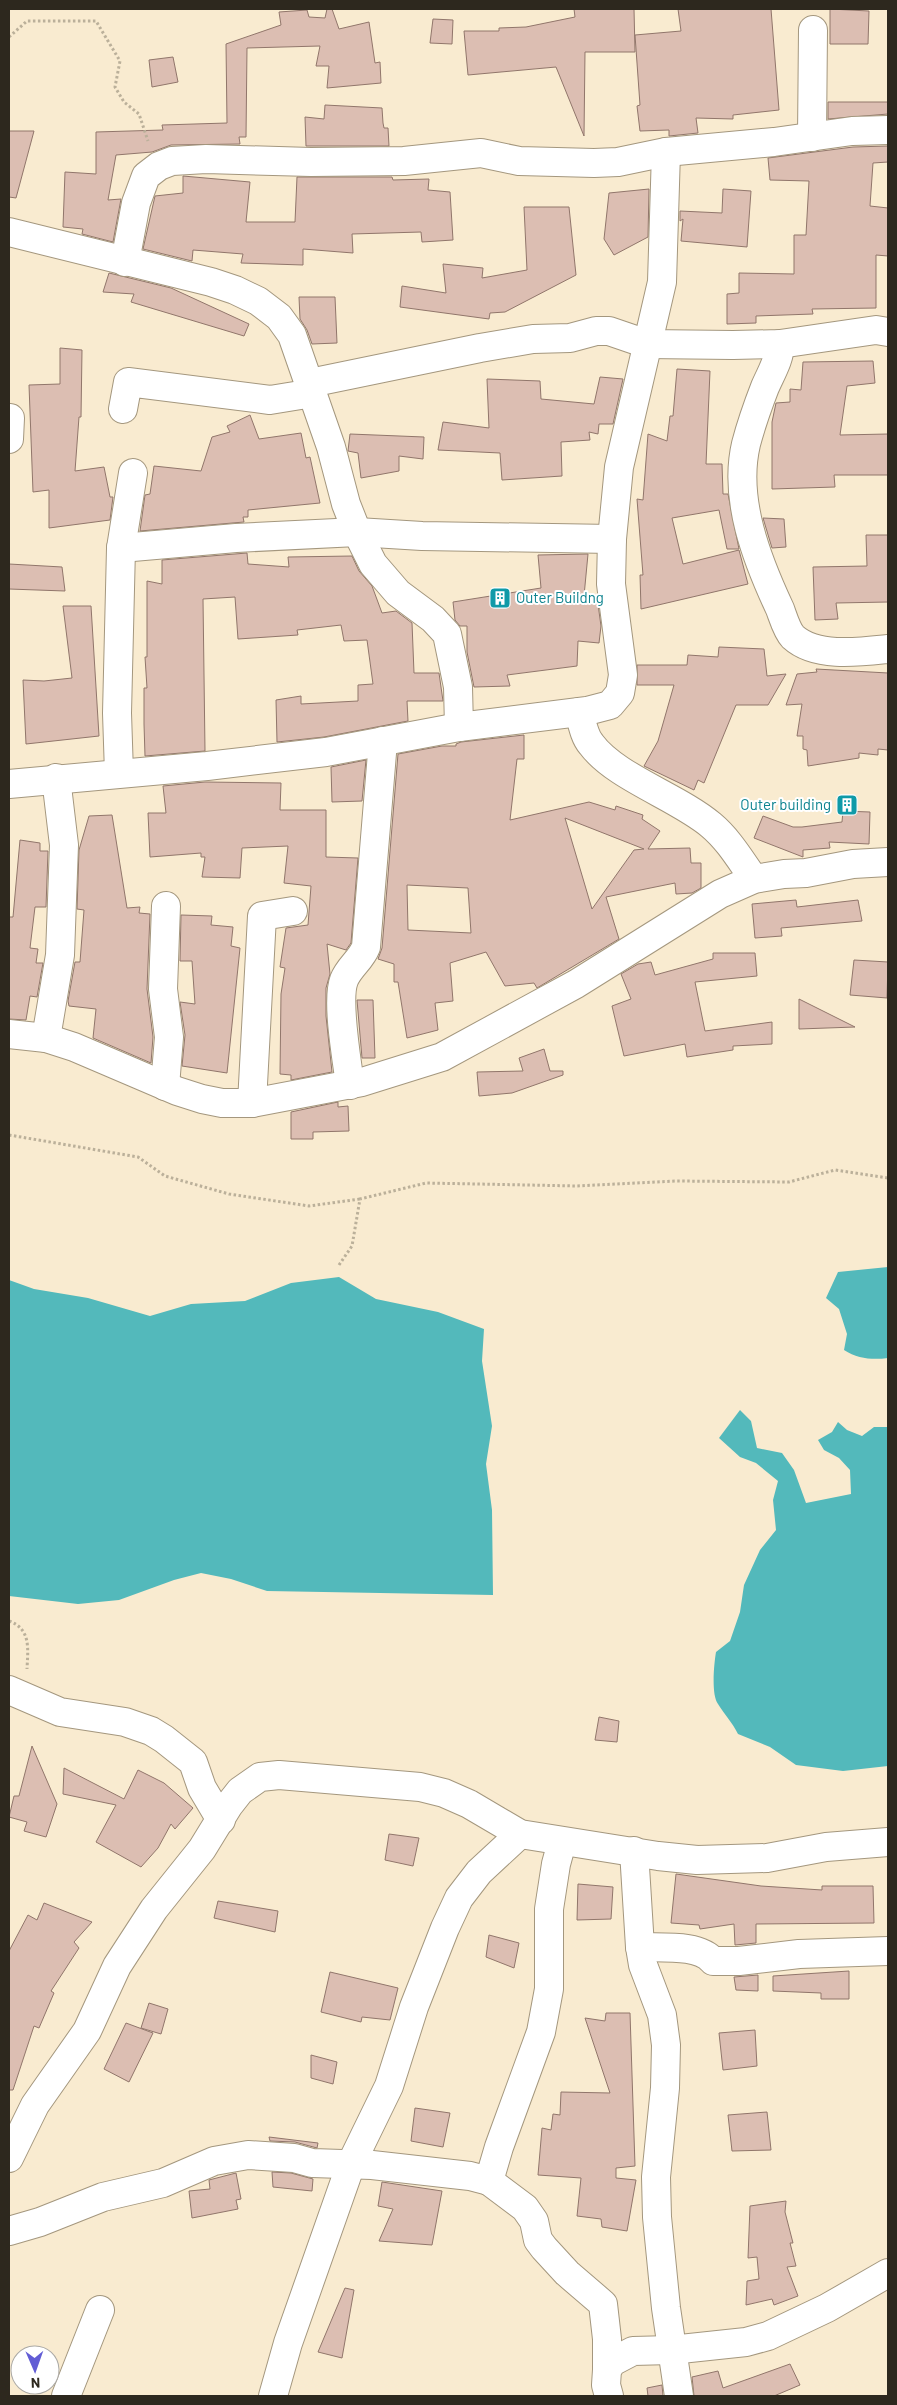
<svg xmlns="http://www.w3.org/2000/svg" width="897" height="2405" viewBox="0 0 897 2405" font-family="Barlow,sans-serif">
  <rect width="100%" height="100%" fill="#f9ebd0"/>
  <g fill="#53b9bb">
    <path d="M888 1267V1358C873 1360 858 1359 844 1350L847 1334 839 1309 826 1298 838 1272Z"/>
    <path d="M339 1277 376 1299 438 1312 484 1329 482 1361 492 1426 486 1464 492 1510 493 1595 267 1591 231 1579 201 1573 174 1580 119 1600 78 1604 9 1596V1280L34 1289 88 1298 150 1316 191 1304 245 1301 291 1283Z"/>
    <path d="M740 1410 751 1421 757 1448 782 1453 794 1470 806 1503 851 1494 850 1470 839 1458 824 1450 818 1440 832 1432 838 1422 847 1430 862 1436 874 1427H888V1766L843 1771 796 1765 770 1747 738 1734C732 1722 725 1715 718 1704 711 1694 714 1664 716 1652L730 1641 740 1612 744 1585 760 1550 776 1530 773 1500 778 1481 756 1463 740 1457 719 1438Z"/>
  </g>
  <g fill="#dcbeb2" stroke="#91766b" fill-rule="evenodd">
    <path d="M327 9H332L339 29 369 22 375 63 380 62 381 83 327 88 329 66H316L320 46 247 48 246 137H239L240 144 171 145 152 152 116 155 108 200 121 199 113 242 82 234 83 229 63 227 65 172 96 174V132L163 130 162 125 227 123 226 44 281 25 279 12 307 10 309 17 325 18Z"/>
    <path d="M574 9H634L635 52H585L584 136 556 67 468 75 464 31H499V28L526 27 575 17Z"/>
    <path d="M678 9H771L779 110 733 115V119L696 118 698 133 669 136V130L640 131 637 106 640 105 635 35 681 31Z"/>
    <path d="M830 9 869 11 868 44H830Z"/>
    <path d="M433 19 453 20 452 44 430 43Z"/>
    <path d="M173 57 178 82 152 87 149 60Z"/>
    <path d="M828 102H888V114L828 119Z"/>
    <path d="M325 105 382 108 383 123 384 128H388L389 146H306L305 117 324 119Z"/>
    <path d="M9 131H34L16 198 9 197Z"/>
    <path d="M888 146V162L873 163 870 206 888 208V256L876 255V308L812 309 813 314 756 316V323L727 324V294L739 293V273L794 274V235H806L809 181 770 180 768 158 853 147Z"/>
    <path d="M183 176 250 182 246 222H295L297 177H392L393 180 429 179 428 190 450 192 453 240 422 242 421 232 352 234 353 253 303 249V265L241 263 243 254 193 250 192 261 143 249 155 196 183 193Z"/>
    <path d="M649 189 648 237 614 255 604 239 609 193Z"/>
    <path d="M723 189 751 191 747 247 681 241 683 219 680 221V211L722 213Z"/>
    <path d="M524 207H569L576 275 505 312 490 313 489 319 400 307 402 286 446 293 443 264 483 268 482 278 527 270Z"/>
    <path d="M109 273 171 288 249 324 244 336 131 302 134 294 103 292Z"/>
    <path d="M299 297H335L337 343 312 344 307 330 300 319Z"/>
    <path d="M60 348 82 350 81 417H79L75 471 104 467 110 497H113L110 520 49 528V490L33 492 29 385 60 384Z"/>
    <path d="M873 361 875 383 847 386 840 435 888 434V475H834L835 487 772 489V422L776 403 790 402V389L801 390 803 362Z"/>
    <path d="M677 369 710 371 706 464H722L723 494H728L739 549H727L719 510 672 518 683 564 739 550 748 584 641 609 640 575H643L637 499 643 500 648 434 667 441 670 416H673Z"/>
    <path d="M600 377 623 379 613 424H599L598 434 589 432 590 440 561 442 562 476 502 480 500 453 438 450 443 422 489 428 487 379 540 381 541 399 594 404Z"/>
    <path d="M250 415 259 439 301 433 306 458 310 457 320 503 248 510V517H243L244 522 140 531 145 495 150 494 154 466 201 471 212 437 230 432 227 426Z"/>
    <path d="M350 434 424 437 423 459 399 456V471L361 478 358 453 348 451Z"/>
    <path d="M763 518 784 519 786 547 772 548Z"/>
    <path d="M866 535H888V602L836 603 838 619 815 620 813 567 867 566Z"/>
    <path d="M247 553 248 564 289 567 288 557 352 556 359 571 372 586 382 613 396 611 412 623 414 673H439L443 701H407L408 721 324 737 277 742 276 700 301 696V704L358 701V685L373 684 367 640 344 641 341 625 297 630 298 635 238 639 235 597 203 599 205 751 145 756 144 724V688H147L145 657H147V581L162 584V560Z"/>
    <path d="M588 554 584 596 597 597 601 626 599 643 578 641 577 666 507 675 510 686 474 687 467 652V626H460L455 620 453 602 541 588 538 555Z"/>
    <path d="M9 564 62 567 65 591 9 589Z"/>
    <path d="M63 606H91L99 736 26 744 23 680 44 681 72 678Z"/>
    <path d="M719 647 764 649 767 676 786 674 768 705H736L704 783 698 780 694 790 644 766 658 741 674 685H637V665H687L688 655 718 657Z"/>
    <path d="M816 669 888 673V750L878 749V755L859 753V758L808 766 807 750 803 749V736H797L802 704 786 705 797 674 817 672Z"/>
    <path d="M524 735V759H517L510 820 589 802 615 810 616 806 643 815 642 819 660 831 648 849 690 848 691 863H701V888L692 893 676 894 675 883 606 897 619 939 537 988 534 983 505 986 486 952 450 963 453 1001 435 1003 438 1030 407 1038 398 982H394V964L378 959 382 948 398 754 442 746H456V744L461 742ZM565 818 644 849 634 850 592 909ZM407 885 468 888 471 933 408 930Z"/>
    <path d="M366 760 362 801 332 802 331 767Z"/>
    <path d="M205 782 281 783 280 810H326V857L358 858 351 943 346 950 327 944 330 974 326 988V1016L332 1072 291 1080V1075L280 1074 281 994 285 968 280 967 286 928 308 925 311 886 284 883 288 846 242 848 240 878 202 877 205 857H201V853L150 857 148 813H166L163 786Z"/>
    <path d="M843 811 870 812 869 844 829 842 830 848 803 850V857L754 838 763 816 793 827H802L842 822Z"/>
    <path d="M112 815 127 908 140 907 139 913 150 914 147 989 153 1037 151 1063 93 1038 96 1009 69 1006 68 1001 75 962H80L84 910 77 909 79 850 89 816Z"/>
    <path d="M20 840 40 843V851H48L46 907H35L30 948 38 949 36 963H43L37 997 30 996 26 1020 9 1019V917H13Z"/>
    <path d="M796 900 797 907 858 900 862 921 781 928 782 936 755 938 752 904Z"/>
    <path d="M181 915 212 916 211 925 233 927 231 946 240 948 227 1073 182 1066 185 1035 180 1002 195 1004 192 961H180Z"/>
    <path d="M713 953H755L757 976 695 982 705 1031 772 1022V1044L733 1046V1050L687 1057 685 1044 624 1056 612 1006 631 999 621 974 638 964 651 962 655 975 713 959Z"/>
    <path d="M854 960 888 962 887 998 850 995Z"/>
    <path d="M799 999 855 1027 799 1029Z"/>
    <path d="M357 1000H373L375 1058H362Z"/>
    <path d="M544 1049 550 1071H563V1075L512 1093 479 1096 477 1072 523 1071 519 1058Z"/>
    <path d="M338 1102V1107L348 1106 349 1131 313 1132V1139H291V1112Z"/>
    <path d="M599 1717 619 1721 617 1742 595 1740Z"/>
    <path d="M32 1746 57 1804 46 1837 24 1831 27 1822 9 1817 14 1796H19Z"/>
    <path d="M64 1768 124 1799 138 1770 164 1783 193 1808 175 1829 171 1824 158 1848 141 1867 96 1842 116 1805 63 1794Z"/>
    <path d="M389 1834 419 1838 413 1866 385 1860Z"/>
    <path d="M676 1874 761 1886 822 1890V1886H873L874 1923 756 1924V1943L735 1945 734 1924 700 1929 699 1925 671 1923Z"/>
    <path d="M578 1884 613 1887 611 1919 577 1920Z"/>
    <path d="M218 1901 278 1911 275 1932 214 1918Z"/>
    <path d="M44 1903 92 1922 74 1942 79 1948 51 1991 54 1993 39 2028 34 2026 13 2090H9V1951L28 1915 37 1920Z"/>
    <path d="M489 1935 519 1943 514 1968 486 1957Z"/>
    <path d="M849 1971V1999H821V1993L773 1991V1976Z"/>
    <path d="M330 1972 398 1988 390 2020 362 2017 361 2022 321 2012Z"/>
    <path d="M758 1975V1991L736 1990 734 1977Z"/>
    <path d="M149 2003 168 2009 161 2034 141 2028Z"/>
    <path d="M606 2013H630L635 2166 616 2168V2178L636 2180 627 2231 602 2227 601 2219 577 2216 581 2178 538 2175 542 2128 551 2130 553 2114 560 2115 561 2092 610 2093 585 2018 605 2021Z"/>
    <path d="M126 2023 153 2033 129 2082 104 2069Z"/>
    <path d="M755 2030 757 2066 723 2070 719 2033Z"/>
    <path d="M311 2055 337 2062 333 2084 311 2078Z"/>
    <path d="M415 2108 450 2113 443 2147 411 2141Z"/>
    <path d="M767 2112 771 2150 732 2151 728 2115Z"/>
    <path d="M269 2137 318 2143 317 2148 295 2142 270 2141Z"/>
    <path d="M272 2172 291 2173 313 2179 312 2191 273 2187Z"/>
    <path d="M236 2173 241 2199 236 2200 238 2209 192 2218 189 2191 210 2189 209 2180Z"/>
    <path d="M382 2182 442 2191 432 2245 379 2241 393 2209 378 2206Z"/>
    <path d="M786 2201 785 2212 793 2243H790L796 2266 787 2267 798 2296 774 2305 772 2299 746 2305 747 2281 759 2279 757 2257 748 2258 750 2206Z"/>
    <path d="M345 2288 354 2290 342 2358 318 2352Z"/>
    <path d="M790 2364 800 2385 774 2396H694L692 2377 718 2371 723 2388Z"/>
    <path d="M662 2385 663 2396H648L647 2388Z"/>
  </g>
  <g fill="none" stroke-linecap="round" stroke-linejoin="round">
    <g stroke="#a4977e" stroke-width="30">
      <g id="minor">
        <path d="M812 137 813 30"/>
        <path d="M9 232 211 282 235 290 258 301 279 317 292 335 331 447 346 504 357 532 373 564 398 593 433 619 447 634 458 687 459 727"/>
        <path d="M125 262 136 203 146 176 159 166 172 161 206 159 311 162 404 161 481 153 519 161 594 163 618 162 666 152 774 142 852 131 888 130"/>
        <path d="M780 344C780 359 771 373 765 387 758 405 751 425 746 444 733 499 757 560 780 609 783 617 787 631 793 637 816 658 860 652 888 649"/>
        <path d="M310 383 480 348 533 339 570 338 596 331H609L647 344 733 345 780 344 876 330 888 332"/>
        <path d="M123 409 128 382 270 400 313 393"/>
        <path d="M9 439 10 418"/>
        <path d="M121 548 236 538 357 532 422 536 612 539"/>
        <path d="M579 712C582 722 584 736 591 744 615 777 678 797 711 825 729 840 741 861 754 879"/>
        <path d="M119 773 117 713 121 548 133 473"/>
        <path d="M9 784 207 766 326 752 459 727 587 711 610 705 620 693 623 675 611 584 612 539 619 467 662 282 666 152"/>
        <path d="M9 1034 46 1038 74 1047 177 1091 202 1099 222 1103H252L362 1082 442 1057 576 984 720 894 754 879 784 874 806 873 853 864 888 862"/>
        <path d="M46 1038 60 955 64 845 56 778"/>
        <path d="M350 1085C347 1060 336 1001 344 980 349 967 361 960 366 947L383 741"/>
        <path d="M165 1086 169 1037 163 989 166 906"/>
        <path d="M252 1103 262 916 293 911"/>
        <path d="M9 1690 60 1712 125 1722 151 1731 164 1739 193 1762 202 1788 221 1820"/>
        <path d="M634 1851 640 1947 643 1965 662 2015 666 2045 665 2088 656 2177 657 2217 666 2308 679 2396"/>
        <path d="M640 1947C663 1948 699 1944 713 1961H739L799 1954 888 1951"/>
        <path d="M9 2158 35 2105 87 2031 117 1966 154 1909 202 1849 229 1805 240 1791 260 1777 279 1775 420 1787 444 1793 469 1804 520 1834 658 1856 697 1860 767 1858 826 1847 888 1842"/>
        <path d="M489 2181 525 2208 534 2221 538 2240 544 2248 567 2273 603 2304 607 2339V2370"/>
        <path d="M9 2231 40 2222 103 2197 163 2183 214 2161 248 2155 294 2158 312 2163 372 2165 470 2176 489 2181 499 2147 541 2032 549 1989V1909L556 1864 562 1842"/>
        <path d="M66 2396 100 2310"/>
        <path d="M273 2396 288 2343 351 2164 389 2086 414 2007 445 1928 459 1898 479 1872 520 1834"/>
        <path d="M609 2396 606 2385 607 2370 612 2362 633 2351 671 2350 746 2342 768 2336 827 2308 888 2273"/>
      </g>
    </g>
    <g stroke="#bbb09a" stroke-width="3" stroke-dasharray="2.5 2.5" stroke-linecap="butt">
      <path d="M9 37 27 21H96L120 61 115 87 124 102 139 114 148 141"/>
      <path d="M9 1135 138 1157 165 1176 229 1194 309 1206 360 1199"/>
      <path d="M339 1265 352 1246 360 1199 426 1183 577 1186 677 1181 789 1182 835 1170 888 1178"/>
      <path d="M9 1621C31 1629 28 1648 27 1669"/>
    </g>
    <use href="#minor" stroke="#fff" stroke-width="28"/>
  </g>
  <defs>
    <g id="building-square" transform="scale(1.125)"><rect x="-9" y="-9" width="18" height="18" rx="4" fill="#0f9aa8" stroke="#fff"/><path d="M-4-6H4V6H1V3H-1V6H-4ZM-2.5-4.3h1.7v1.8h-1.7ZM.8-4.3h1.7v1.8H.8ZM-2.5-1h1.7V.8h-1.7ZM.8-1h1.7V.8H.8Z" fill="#fff"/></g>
  </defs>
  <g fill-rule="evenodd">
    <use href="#building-square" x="500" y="598"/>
    <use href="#building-square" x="847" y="805"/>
  </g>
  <g text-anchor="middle" stroke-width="4" stroke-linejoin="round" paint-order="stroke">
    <g font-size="15" fill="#0d838f" stroke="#fff" text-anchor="start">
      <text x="516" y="603">Outer Buildng</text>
      <text x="831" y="810" text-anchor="end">Outer building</text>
    </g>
  </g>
  <rect width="897" height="2405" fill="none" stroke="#2d281e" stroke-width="20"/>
  <g transform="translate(35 2370) rotate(178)"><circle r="24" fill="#ffffff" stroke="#aba9a5"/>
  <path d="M0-4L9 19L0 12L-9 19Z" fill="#625dd5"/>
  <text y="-8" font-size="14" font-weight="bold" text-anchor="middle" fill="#2d281e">N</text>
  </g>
</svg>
